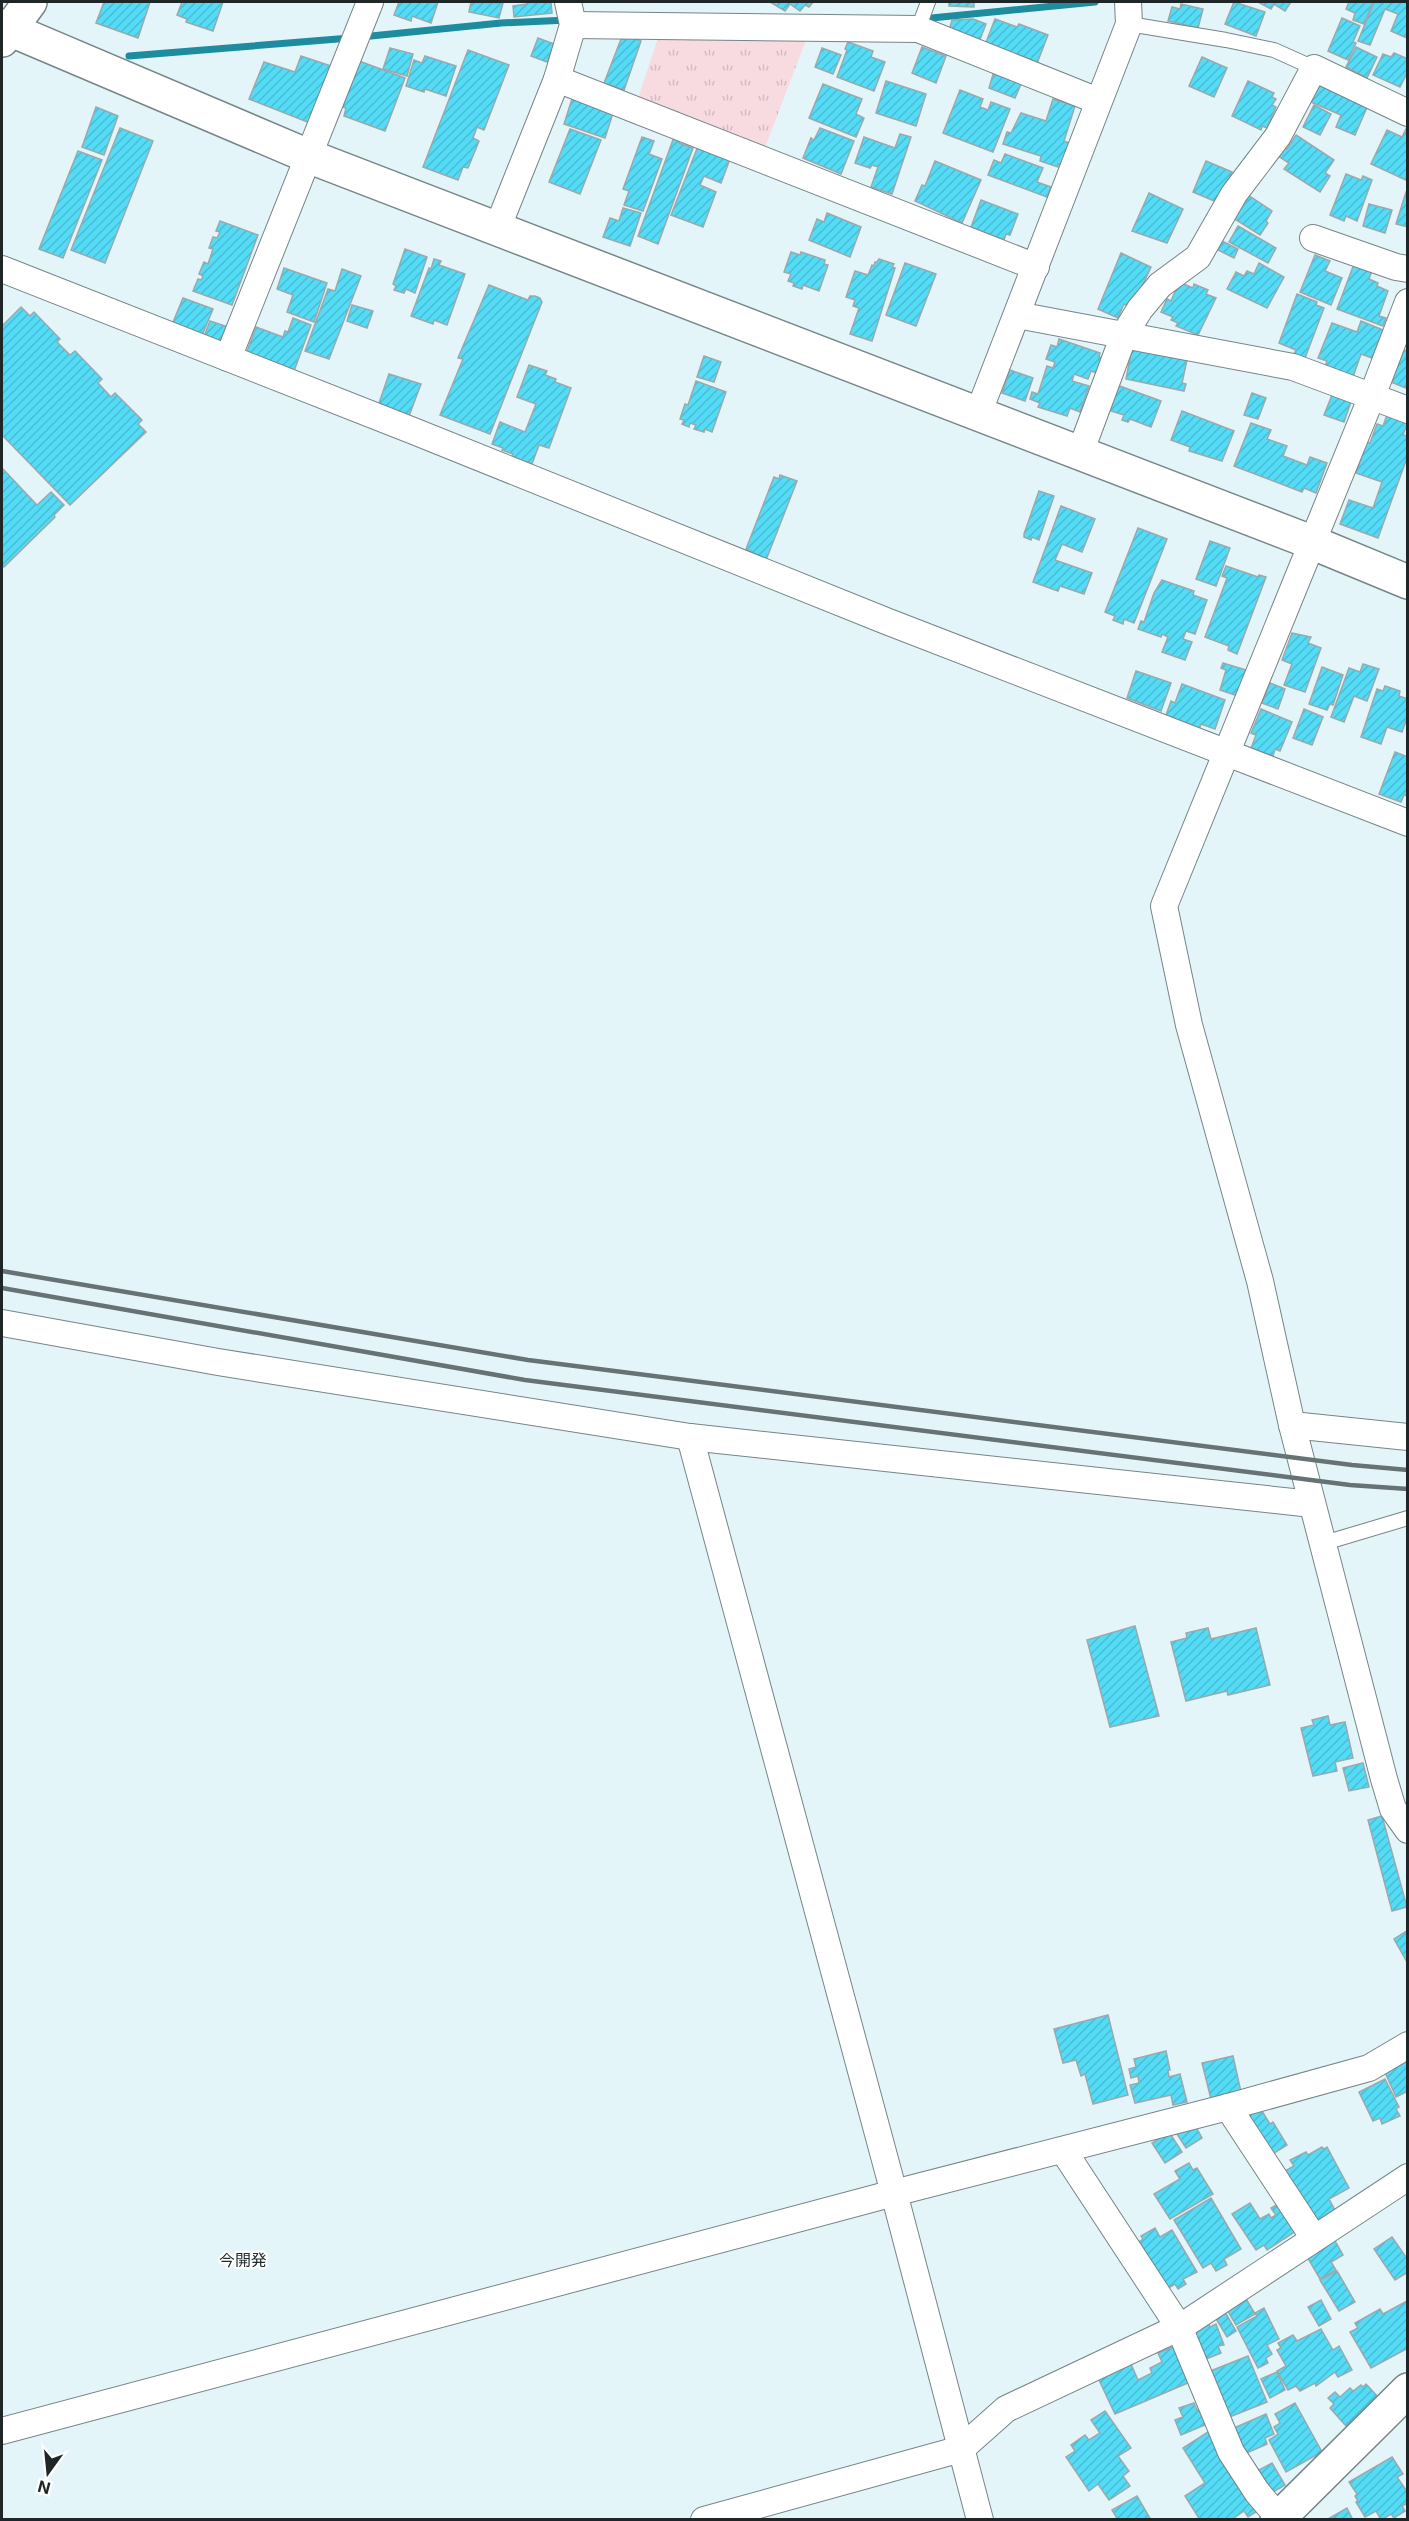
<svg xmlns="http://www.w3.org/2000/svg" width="1409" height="2521" viewBox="0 0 1409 2521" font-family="Inter,'Noto Sans JP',sans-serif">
  <defs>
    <pattern id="park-tufts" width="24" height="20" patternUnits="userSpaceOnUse" patternTransform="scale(1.5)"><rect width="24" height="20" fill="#f7dbe0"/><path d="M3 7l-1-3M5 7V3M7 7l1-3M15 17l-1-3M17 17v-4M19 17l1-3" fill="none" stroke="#d3bcc0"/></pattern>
    <pattern id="building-hatch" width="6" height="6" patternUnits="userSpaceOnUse" patternTransform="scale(1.5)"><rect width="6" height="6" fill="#54dcf7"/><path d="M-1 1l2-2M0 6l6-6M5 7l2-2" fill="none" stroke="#49bdd4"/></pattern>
  </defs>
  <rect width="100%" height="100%" fill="#e4f5f9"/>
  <path fill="url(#park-tufts)" d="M659 35H808L763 153 637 102Z"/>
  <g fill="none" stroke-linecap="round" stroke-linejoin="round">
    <g stroke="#1e8c9f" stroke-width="7">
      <path d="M921 19 1095 2"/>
      <path d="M361 37 501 23 568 20"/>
      <path d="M129 56 350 38"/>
    </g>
  </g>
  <g fill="url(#building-hatch)" stroke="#99a9ac" stroke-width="1.5">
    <path d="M104 2H150L138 38 96 23Z"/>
    <path d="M182 2H223L213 31 186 22 187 19 177 15Z"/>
    <path d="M399 2H438L431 23 412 16 411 21 394 15Z"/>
    <path d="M471 2 503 3 499 18 469 12Z"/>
    <path d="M526 2H551L552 13 514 17 513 6 527 4Z"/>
    <path d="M770 2H813L809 7 805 5 800 11 790 4 785 11Z"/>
    <path d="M949 2H974V7L949 6Z"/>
    <path d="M1234 2 1265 12 1256 36 1225 24Z"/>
    <path d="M1258 2H1291L1285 11 1274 4 1271 9Z"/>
    <path d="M1349 2H1373L1364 24 1353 20 1355 13 1346 9Z"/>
    <path d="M1374 2H1408L1407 38 1391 31 1398 14 1385 9 1370 45 1358 41Z"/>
    <path d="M1181 4 1203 9 1198 28 1168 21 1172 7 1180 9Z"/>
    <path d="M1342 18 1360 26 1353 42 1356 43 1348 60 1328 51Z"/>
    <path d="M973 19 986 24 979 42 949 31 952 20Z"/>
    <path d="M995 19 1017 27 1019 24 1048 35 1036 66 985 45Z"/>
    <path d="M623 34 641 41 624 90 604 83Z"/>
    <path d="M538 38 554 44 547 62 531 56Z"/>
    <path d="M848 42 873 51 871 57 885 62 874 91 837 77 847 50 845 49Z"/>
    <path d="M922 47 946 56 936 83 912 73Z"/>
    <path d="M1356 47 1377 57 1367 78 1346 67Z"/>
    <path d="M390 48 413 54 407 76 383 69Z"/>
    <path d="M822 48 841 55 833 74 815 67Z"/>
    <path d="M468 50 509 65 484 130 477 127 473 138 479 141 468 168 463 167 458 180 423 167Z"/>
    <path d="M1394 53 1408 59V71L1400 87 1373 75 1383 54 1391 57Z"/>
    <path d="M301 56 331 66 310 123 249 99 264 62 295 72Z"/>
    <path d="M425 56 456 66 446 96 425 89 424 92 406 86 414 60 422 63Z"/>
    <path d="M1202 57 1227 68 1214 97 1189 86Z"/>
    <path d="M359 61 405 78 385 131 344 116 346 108 342 107Z"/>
    <path d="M994 71 1022 82 1015 98 989 88Z"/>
    <path d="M886 81 926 94 916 126 876 113Z"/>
    <path d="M1248 81 1274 93 1272 97 1276 99 1272 105 1276 107 1267 128 1262 126 1261 130 1232 116Z"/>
    <path d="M1320 81 1368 105 1355 135 1336 127 1341 115 1306 100Z"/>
    <path d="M823 84 862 99 856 114 864 118 856 137 809 118Z"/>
    <path d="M960 90 983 99 980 107 988 110 991 102 1010 109 993 152 943 133Z"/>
    <path d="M572 99 613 113 605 138 564 124Z"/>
    <path d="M1053 99 1075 106 1064 141 1069 143 1062 165 1058 164V167L1040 161 1041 156 1003 144 1007 132 1011 133 1021 113 1046 121Z"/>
    <path d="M1314 105 1331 114 1320 135 1303 127Z"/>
    <path d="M96 107 118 116 104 155 82 147Z"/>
    <path d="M1408 125V181L1371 164 1387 130 1402 137Z"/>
    <path d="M120 128 153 141 105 263 71 250Z"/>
    <path d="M820 128 854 141 841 174 803 158 811 138 814 140Z"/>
    <path d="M570 129 601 140 580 194 549 182Z"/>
    <path d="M900 134 911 137 892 194 871 187 878 167 872 165 870 168 855 163 864 137 895 148Z"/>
    <path d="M1296 135 1334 160 1325 173 1330 176 1320 192 1284 169 1289 163 1278 156 1284 147 1287 149Z"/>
    <path d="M642 137 654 141 649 154 662 159 643 211 624 205 629 191 623 189Z"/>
    <path d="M674 137 681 139 679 143 693 148 658 244 638 236Z"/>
    <path d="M698 146 730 159 721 183 704 176 700 185 716 192 703 227 671 215Z"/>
    <path d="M78 151 102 160 63 258 39 249Z"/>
    <path d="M1005 154 1043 168 1037 182 1051 187 1047 197 988 175 994 160 1001 163Z"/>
    <path d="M935 161 981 180 962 223 915 201 922 185 925 186Z"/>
    <path d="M1206 161 1232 172 1219 203 1193 192Z"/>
    <path d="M1346 174 1361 180 1363 176 1372 180 1357 221 1346 216 1344 221 1330 215Z"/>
    <path d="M1406 192H1408V227L1396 224Z"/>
    <path d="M1149 193 1183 209 1167 243 1132 231Z"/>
    <path d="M1245 193 1272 211 1266 221 1268 223 1260 235 1230 216Z"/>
    <path d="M981 200 1018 214 1010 235 1006 234 1004 240 971 227Z"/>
    <path d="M1369 204 1392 210 1385 233 1363 226Z"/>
    <path d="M623 208 641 213 630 246 603 237 610 218 619 221Z"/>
    <path d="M827 213 861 227 850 257 809 240 817 219 824 222Z"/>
    <path d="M220 221 258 235 232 305 193 291 198 279 201 280 203 276 199 274 204 262 208 264 213 249 209 248 213 237 217 238 220 232 216 231Z"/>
    <path d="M1238 226 1276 248 1268 263 1229 242Z"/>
    <path d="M1218 239 1238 249 1234 258 1214 248Z"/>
    <path d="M405 249 427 257 415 293 406 289 404 293 394 290 396 286 393 284Z"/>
    <path d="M791 252 800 255 801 252 825 260 824 264 828 265 819 291 803 285 802 289 793 286 794 283 788 281 791 274 784 272Z"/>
    <path d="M1121 253 1151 267 1132 308 1124 304 1118 318 1098 309Z"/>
    <path d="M1315 255 1330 261 1325 271 1342 278 1331 305 1300 292Z"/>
    <path d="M434 259 441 261 439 265 465 274 447 325 434 320 433 324 411 316 429 268 431 269Z"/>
    <path d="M879 259 894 264 892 267 895 268 872 341 850 334 859 308 853 306 855 300 846 297 855 271 868 275 872 265 874 266 875 262H877Z"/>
    <path d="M905 263 936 274 916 326 886 315Z"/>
    <path d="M1259 263 1284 277 1267 308 1227 289 1236 272 1244 276 1247 271 1254 274Z"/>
    <path d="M1354 264 1372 271 1369 279 1378 283 1377 286 1388 291 1379 316 1386 318 1383 326 1337 309Z"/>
    <path d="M284 268 327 283 314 322 287 312 293 295 277 289Z"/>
    <path d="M342 269 361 276 329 359 305 351 328 289 335 291Z"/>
    <path d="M1179 282 1193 288 1194 284 1208 290 1206 294 1216 298 1198 335 1176 326 1178 323 1171 320 1173 317 1161 312 1167 299 1171 301Z"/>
    <path d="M489 285 528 300 530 296H535L540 298 542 302 490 434 440 415 463 359 458 358Z"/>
    <path d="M1297 294 1317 302 1316 305 1324 308 1305 358 1294 354 1296 350 1279 343Z"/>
    <path d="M183 298 213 309 201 338 171 327Z"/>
    <path d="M352 305 373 311 367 328 347 321Z"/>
    <path d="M21 307 30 316 34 312 60 339 57 342 70 355 75 351 102 379 98 383 111 397 115 393 142 420 138 424 146 432 70 505 2 435V326Z"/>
    <path d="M293 318 311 325 294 371 246 354 256 327 283 337 285 331 288 332Z"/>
    <path d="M210 321 228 327 221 346 203 339Z"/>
    <path d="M1361 321 1383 330 1372 358 1361 354 1353 377 1325 367 1327 361 1318 358 1332 323 1357 332Z"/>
    <path d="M1059 339 1100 353 1099 357 1105 359 1100 374 1091 371 1088 379 1074 374 1072 381 1089 386 1080 412 1070 408 1067 416 1038 407 1040 403 1030 399 1032 392 1038 394 1047 366 1053 368 1055 362 1046 359 1051 345 1057 347Z"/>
    <path d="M1132 348 1187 360 1182 383 1186 384 1184 391 1126 379Z"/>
    <path d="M1404 350 1408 352V389L1391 382Z"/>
    <path d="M704 356 721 362 714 382 697 377Z"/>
    <path d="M529 365 547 371 545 375 556 379 555 382 571 388 549 448 539 445 532 464 512 457 513 454 502 450 503 448 492 444 500 422 525 432 536 404 517 397Z"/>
    <path d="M1010 370 1033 378 1025 401 1002 393Z"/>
    <path d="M389 374 421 384 409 416 378 406Z"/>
    <path d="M696 381 726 392 712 432 705 429 704 432 694 429 696 425 690 423 689 427 682 424 684 420 680 419 685 404 688 405Z"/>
    <path d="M1117 385 1161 401 1151 427 1130 419 1128 422 1122 420 1124 415 1108 410Z"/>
    <path d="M1252 393 1266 398 1258 419 1244 415Z"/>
    <path d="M1332 395 1351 402 1344 422 1324 415Z"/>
    <path d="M1182 411 1234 431 1222 461 1189 451 1190 447 1171 440Z"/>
    <path d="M1387 415 1408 422 1403 435 1408 436V455L1378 538 1340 524 1349 500 1373 508 1382 482 1356 473 1361 459 1357 457 1363 441 1370 443 1377 424 1383 426Z"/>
    <path d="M1251 423 1271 430 1267 439 1287 446 1283 456 1307 465 1310 457 1327 463 1316 493 1304 488 1302 492 1234 466Z"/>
    <path d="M2 468 37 505 51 492 64 505 54 515 55 517 4 567 2 565Z"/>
    <path d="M780 475 797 481 766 560 749 554 751 551 746 549 774 477 779 479Z"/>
    <path d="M1039 491 1054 496 1039 540 1032 537 1031 540 1024 537V534Z"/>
    <path d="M1061 506 1095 519 1082 552 1062 544 1055 560 1092 573 1084 594 1060 586 1058 591 1033 582Z"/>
    <path d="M1138 528 1167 539 1134 623 1124 619 1123 624 1113 620 1115 616 1105 612Z"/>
    <path d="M1210 541 1230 548 1216 586 1196 579Z"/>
    <path d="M1226 566 1258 577 1259 575 1266 577 1237 654 1228 650 1229 646 1205 637 1227 578 1222 576Z"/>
    <path d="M1162 580 1194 591 1193 595 1207 600 1195 634 1186 631 1183 639 1192 642 1185 660 1162 652 1168 637 1162 634 1161 637 1138 629 1141 621 1144 622 1154 593Z"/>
    <path d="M1292 633 1311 637 1308 643 1321 648 1305 692 1284 685 1292 664 1282 660Z"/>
    <path d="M1223 663 1246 670 1238 696 1220 690 1226 670 1221 668Z"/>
    <path d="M1363 664 1379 669 1367 701 1354 696 1344 722 1331 717 1349 668 1360 672Z"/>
    <path d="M1322 667 1343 675 1333 705 1330 704 1327 710 1309 704Z"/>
    <path d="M1136 671 1171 683 1161 711 1127 698Z"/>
    <path d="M1270 683 1285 689 1278 709 1262 703Z"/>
    <path d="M1182 684 1225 700 1215 729 1201 724 1199 730 1165 718 1171 701 1175 703Z"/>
    <path d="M1385 686 1400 691 1399 696 1408 699V715L1402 732 1387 727 1381 744 1361 737 1377 689 1383 691Z"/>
    <path d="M1261 709 1292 722 1280 751 1275 749 1273 756 1268 754 1267 758 1250 751 1256 735 1251 733Z"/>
    <path d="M1304 709 1323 717 1312 745 1293 738Z"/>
    <path d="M1395 752 1408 757V796L1404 795 1401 802 1379 794Z"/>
    <path d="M1135 1626 1159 1716 1110 1727 1087 1640Z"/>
    <path d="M1208 1628 1211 1639 1256 1628 1270 1685 1228 1695 1227 1691 1186 1701 1171 1642 1187 1638 1186 1633Z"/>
    <path d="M1328 1716 1330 1725 1345 1722 1353 1758 1335 1762 1337 1771 1313 1776 1301 1728 1314 1725 1312 1720Z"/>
    <path d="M1363 1763 1369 1787 1349 1791 1343 1768Z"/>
    <path d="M1382 1816 1407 1907 1392 1911 1368 1820Z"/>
    <path d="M1408 1930V1964L1394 1939Z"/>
    <path d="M1108 2015 1128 2095 1093 2104 1085 2074 1081 2076 1076 2060 1063 2063 1054 2029Z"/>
    <path d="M1166 2051 1170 2070H1168L1169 2077 1180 2074 1187 2102 1173 2105 1171 2095 1135 2103 1130 2085 1139 2083 1138 2076 1131 2078 1129 2069 1136 2067 1134 2059Z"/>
    <path d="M1233 2056 1241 2092 1211 2099 1202 2063Z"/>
    <path d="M1408 2059V2091L1396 2097 1384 2070Z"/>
    <path d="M1385 2079 1399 2107 1396 2109 1400 2116 1382 2124 1380 2118 1373 2121 1359 2092Z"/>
    <path d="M1260 2108 1270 2124 1273 2122 1287 2145 1268 2157 1244 2118Z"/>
    <path d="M1195 2125 1202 2138 1186 2148 1175 2131Z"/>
    <path d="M1169 2132 1182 2152 1165 2163 1152 2143Z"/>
    <path d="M1322 2147 1324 2149 1327 2147 1349 2188 1329 2199 1336 2212 1318 2222 1285 2171 1294 2166 1290 2160 1306 2152 1308 2155Z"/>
    <path d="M1189 2163 1193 2170 1197 2168 1213 2194 1170 2219 1154 2194 1180 2179 1175 2171Z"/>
    <path d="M1211 2198 1241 2249 1224 2259 1227 2265 1216 2271 1211 2263 1203 2268 1174 2220Z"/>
    <path d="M1250 2203 1260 2219 1269 2214 1271 2218 1276 2215 1271 2208 1278 2204 1296 2231 1267 2250 1264 2245 1256 2250 1232 2214Z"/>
    <path d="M1155 2228 1160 2237 1172 2230 1197 2272 1183 2279 1186 2284 1178 2289 1175 2284 1161 2293 1133 2246 1143 2239 1141 2236Z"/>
    <path d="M1392 2237 1408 2260V2272L1395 2280 1374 2249Z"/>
    <path d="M1334 2239 1343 2255 1331 2262 1336 2270 1320 2279 1306 2255Z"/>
    <path d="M1337 2271 1355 2302 1339 2311 1320 2280Z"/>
    <path d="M1245 2297 1255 2314 1236 2325 1226 2308Z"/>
    <path d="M1321 2300 1331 2319 1319 2326 1308 2307Z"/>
    <path d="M1407 2301 1408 2348 1371 2368 1350 2332 1358 2328 1355 2323 1380 2309 1383 2314Z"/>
    <path d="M1264 2308 1279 2339 1267 2345 1272 2354 1266 2358 1268 2363 1258 2368 1237 2327 1257 2316 1255 2313Z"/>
    <path d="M1225 2312 1236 2331 1227 2337 1215 2317Z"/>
    <path d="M1208 2322 1210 2327 1216 2324 1224 2345 1218 2346 1221 2353 1201 2361 1191 2335 1197 2332 1196 2327Z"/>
    <path d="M1321 2329 1333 2350 1339 2346 1352 2370 1338 2377 1335 2372 1316 2386 1315 2383 1300 2391 1296 2386 1288 2390 1277 2371 1286 2366 1277 2350 1281 2348 1278 2343 1293 2335 1297 2341Z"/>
    <path d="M1175 2346 1190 2382 1115 2414 1098 2378 1131 2364 1138 2380 1152 2373 1150 2368 1162 2362 1158 2353Z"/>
    <path d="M1248 2356 1267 2402 1227 2418 1208 2372Z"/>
    <path d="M1277 2372 1285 2390 1270 2398 1261 2379Z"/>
    <path d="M1366 2384 1379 2398 1346 2426 1330 2408 1334 2404 1328 2398 1335 2392 1340 2397 1350 2388 1353 2391 1361 2385 1363 2387Z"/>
    <path d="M1194 2403 1197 2410 1201 2409 1207 2424 1181 2435 1175 2420 1183 2417 1179 2408Z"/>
    <path d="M1295 2403 1322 2452 1286 2472 1269 2440 1278 2434 1274 2427 1280 2423 1275 2414Z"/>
    <path d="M1105 2411 1131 2448 1118 2456 1129 2471 1123 2476 1130 2486 1109 2500 1098 2484 1089 2491 1066 2457 1075 2451 1071 2445 1085 2435 1089 2440 1100 2433 1091 2420Z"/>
    <path d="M1266 2414 1274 2434 1265 2438 1267 2444 1242 2455 1234 2428Z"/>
    <path d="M1211 2430 1259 2510 1248 2517 1244 2511 1231 2520H1200L1185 2496 1205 2483 1183 2448Z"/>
    <path d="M1392 2457 1403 2474 1397 2477 1408 2493V2503L1402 2506 1405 2511 1394 2518 1391 2514 1381 2520 1376 2511 1365 2517 1356 2502 1358 2501 1355 2496 1357 2494 1349 2482Z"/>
    <path d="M1272 2463 1285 2485 1268 2495 1255 2472Z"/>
    <path d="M1137 2496 1151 2520H1118L1112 2510Z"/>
    <path d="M1347 2508 1353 2520H1326Z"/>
  </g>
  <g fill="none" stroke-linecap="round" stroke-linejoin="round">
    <g stroke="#758588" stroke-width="16">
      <g id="lane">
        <path d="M1129 24 1226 40 1274 50 1314 68"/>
        <path d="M918 29 928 2"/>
        <path d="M1324 1543 1408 1518"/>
      </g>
    </g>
    <g stroke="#758588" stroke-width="28">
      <g id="street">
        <path d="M573 25 918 29 1098 101"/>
        <path d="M557 79 1036 267"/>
        <path d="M497 229 557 79 573 25 568 2"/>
        <path d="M1313 238 1396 267 1408 269"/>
        <path d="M2 269 416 432 886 621 1408 823"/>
        <path d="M1408 302 1372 396 1164 906 1189 1025 1260 1281 1292 1425 1384 1779 1393 1809 1408 1830"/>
        <path d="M1017 315 1293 367 1408 410"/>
        <path d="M228 358 370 2"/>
        <path d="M978 414 1129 24 1128 2"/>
        <path d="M1080 453 1124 335 1140 309 1160 285 1198 257 1234 194 1278 136 1314 68 1408 113"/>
        <path d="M2 1323 218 1362 690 1437 1312 1504"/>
        <path d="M1292 1425 1408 1437"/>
        <path d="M690 1437 894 2193 980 2520"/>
        <path d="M1228 2107 1314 2238"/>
        <path d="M1063 2150 1179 2327 1231 2452 1257 2492 1279 2518"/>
        <path d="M2 2431 894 2193 1228 2107 1369 2068 1408 2045"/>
        <path d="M704 2520 961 2449 1006 2409 1182 2326 1408 2177"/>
      </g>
    </g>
    <g stroke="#758588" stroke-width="36">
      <g id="secondary">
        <path d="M2 26 308 156 1311 542 1408 582"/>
        <path d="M2 40 30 2"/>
        <path d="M1277 2520 1408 2390"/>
      </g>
    </g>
    <use href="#lane" stroke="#fff" stroke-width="14"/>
    <use href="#street" stroke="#fff" stroke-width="26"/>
    <use href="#secondary" stroke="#fff" stroke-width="33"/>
    <g stroke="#677274" stroke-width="4.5">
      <path d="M2 1271 528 1360 1352 1465 1408 1470"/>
      <path d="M2 1288 525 1380 1350 1485 1408 1489"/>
    </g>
  </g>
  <g text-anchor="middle" stroke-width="4.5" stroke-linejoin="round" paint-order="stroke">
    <g font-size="16" fill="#202d30" stroke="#fff">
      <text x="243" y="2266">今開発</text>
    </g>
  </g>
  <rect width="1409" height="2521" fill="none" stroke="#1f2627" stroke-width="6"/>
  <g transform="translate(48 2473) rotate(195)" stroke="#ffffff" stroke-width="4.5" paint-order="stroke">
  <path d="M0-4.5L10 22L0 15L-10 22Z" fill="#1f2627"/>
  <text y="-9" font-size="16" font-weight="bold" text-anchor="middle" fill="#1f2627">N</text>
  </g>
</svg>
